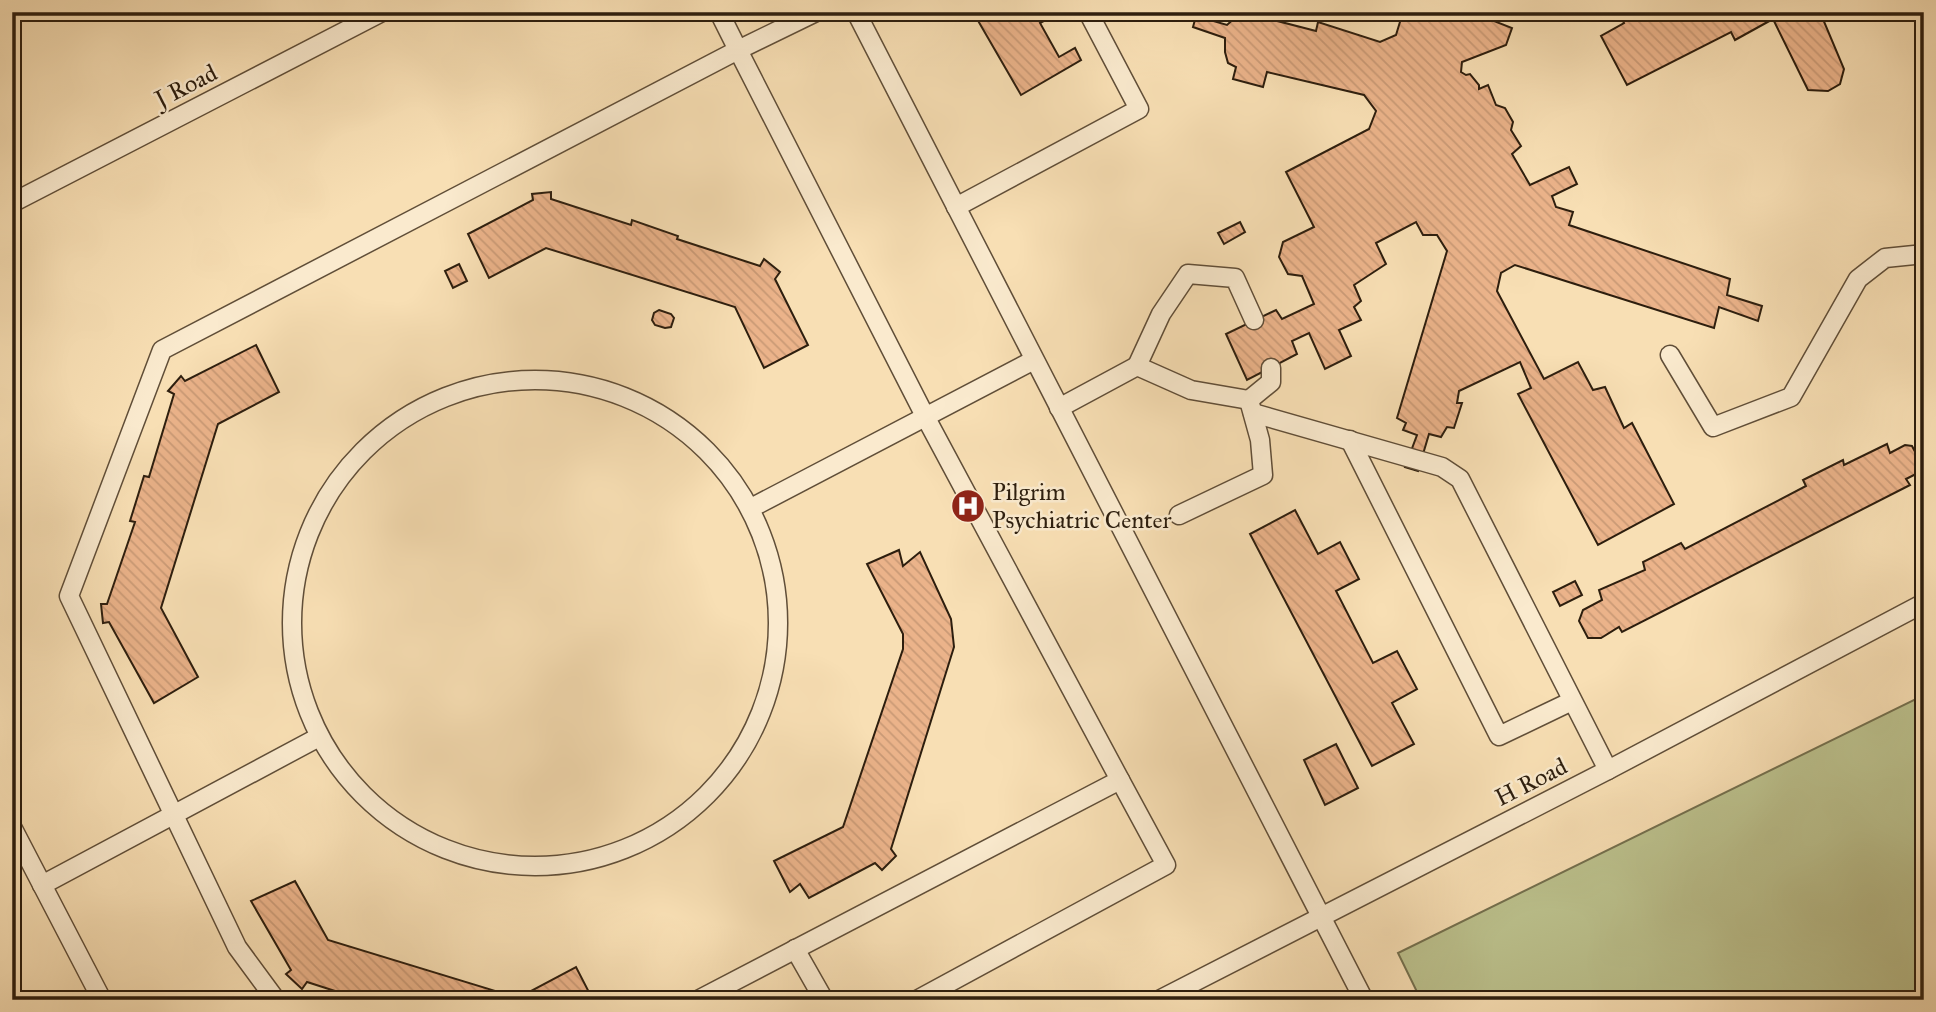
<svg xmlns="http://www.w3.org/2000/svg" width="1936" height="1012" viewBox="0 0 1936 1012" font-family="'IM FELL Great Primer',serif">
  <defs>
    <pattern id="building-back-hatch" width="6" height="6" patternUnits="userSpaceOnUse" patternTransform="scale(1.75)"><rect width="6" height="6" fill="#ebb38a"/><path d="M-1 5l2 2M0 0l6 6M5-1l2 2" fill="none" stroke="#ca9a76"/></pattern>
  </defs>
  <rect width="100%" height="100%" fill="#f8dfb4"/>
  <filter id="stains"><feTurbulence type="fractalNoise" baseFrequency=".00286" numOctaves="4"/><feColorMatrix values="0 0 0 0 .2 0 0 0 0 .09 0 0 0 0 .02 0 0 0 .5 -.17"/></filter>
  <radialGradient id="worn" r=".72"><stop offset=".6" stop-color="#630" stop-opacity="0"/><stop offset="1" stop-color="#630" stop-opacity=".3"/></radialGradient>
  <path fill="#bcc28e" stroke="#74704e" stroke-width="2" d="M1924 695V1000H1421L1398 953Z"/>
  <g fill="url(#building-back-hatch)" stroke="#2d1e0e" stroke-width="2">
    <path d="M973 12H1060L1040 23 1059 57 1075 48 1081 60 1021 95Z"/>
    <path d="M1403 12H1477L1476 14 1512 28 1506 45 1462 62 1461 72 1466 75 1470 74 1479 85V89L1488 85 1496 105 1505 108 1513 122 1511 130 1521 146 1512 154 1530 185 1569 167 1577 184 1552 196 1556 207 1573 212 1569 225 1730 279 1727 295 1762 306 1758 321 1719 307 1714 328 1515 265 1501 273 1497 291 1544 379 1578 362 1593 390 1605 387 1624 428 1632 423 1674 504 1598 545 1518 394 1531 388 1520 362 1459 391 1457 403H1462L1454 428 1447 427 1441 437 1429 434 1418 471 1405 467 1417 435 1403 430 1406 423 1397 418 1447 251 1437 235H1423L1416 222 1376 243 1386 264 1354 285 1361 301 1354 307 1361 320 1339 330 1351 356 1325 369 1309 333 1292 341 1297 354 1247 380 1226 334 1276 310 1282 319 1314 304 1302 276 1288 274 1279 257 1283 242 1314 227 1286 172 1369 129 1376 111 1364 95 1267 72 1263 87 1233 79 1236 67 1228 63 1225 52V38L1193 27 1196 16 1227 25 1237 16 1250 14 1316 31 1318 22 1380 42 1396 35Z"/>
    <path d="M1619 12H1820L1844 69 1840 84 1828 91 1808 90 1773 19 1735 40 1731 32 1627 85 1601 36 1624 23Z"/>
    <path d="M551 192V199L631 225 632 220 678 236 677 239 760 266 764 259 780 272 775 279 808 345 764 368 735 307 546 248 489 278 468 234 533 200 532 194Z"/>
    <path d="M1240 222 1245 232 1224 244 1218 233Z"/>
    <path d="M459 264 467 281 453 288 445 271Z"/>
    <path d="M659 310 671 314 674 318 671 327 665 328 655 325 652 320 654 313Z"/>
    <path d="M256 345 279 392 218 424 161 608 198 677 154 703 109 622 103 623 101 604H107L135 522 130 521 144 476 149 477 174 394 168 391 181 376 185 381Z"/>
    <path d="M1887 444 1890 453 1905 445 1912 446 1921 463 1918 473 1906 479 1910 485 1622 632 1619 627 1601 638H1588L1579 621 1583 610 1602 600 1599 590 1645 570 1643 562 1681 543 1685 549 1806 486 1803 480 1843 460 1844 465Z"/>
    <path d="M1295 510 1318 554 1340 542 1359 579 1336 591 1373 663 1397 651 1417 689 1392 703 1414 744 1372 766 1250 534Z"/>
    <path d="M899 550 903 566 920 552 951 619 954 647 891 849 896 856 882 870 875 863 809 898 800 884 790 892 774 861 843 827 903 649V634L867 564Z"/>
    <path d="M1575 581 1582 595 1560 606 1553 592Z"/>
    <path d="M1336 744 1358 788 1325 805 1304 760Z"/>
    <path d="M295 881 328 940 518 998 576 967 593 1000H363L307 982 302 989 286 974 291 970 251 901Z"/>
  </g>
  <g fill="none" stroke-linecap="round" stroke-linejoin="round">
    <g stroke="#604e38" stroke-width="21">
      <g id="lane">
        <path d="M719 12 738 50 816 12"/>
        <path d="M856 12 1364 1000"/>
        <path d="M12 203 382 12"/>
        <path d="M956 207 1139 109 1088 12"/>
        <path d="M1670 355 1713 427 1791 397 1858 279 1885 258 1924 254"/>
        <path d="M1137 366 1161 314 1188 274 1235 278 1254 320"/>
        <circle cx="535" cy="623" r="243"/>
        <path d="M1059 408 1137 366 1191 390 1249 400 1271 382V368"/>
        <path d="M1253 413 1442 467 1460 479 1608 770"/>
        <path d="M1350 440 1499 736 1572 701"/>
        <path d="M751 508 1034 360"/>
        <path d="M1179 515 1263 475 1260 440 1250 404"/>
        <path d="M12 827 102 1000"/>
        <path d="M42 885 319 737"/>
        <path d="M795 949 824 1000"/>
        <path d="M276 1000 237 947 69 596 162 350 738 50 926 418 1120 780 698 1000"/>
        <path d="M917 1000 1166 865 1120 780"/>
        <path d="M1159 1000 1608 770 1924 603"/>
      </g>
    </g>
    <use href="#lane" stroke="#faeace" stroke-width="18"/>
  </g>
  <defs>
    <g id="hospital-disc" transform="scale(1.75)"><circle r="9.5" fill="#8f2418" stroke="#faeace"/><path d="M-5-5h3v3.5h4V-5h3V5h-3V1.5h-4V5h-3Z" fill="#fff"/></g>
  </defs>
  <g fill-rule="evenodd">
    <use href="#hospital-disc" x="968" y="506"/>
  </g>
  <g text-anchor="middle" stroke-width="5" stroke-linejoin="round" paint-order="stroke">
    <g font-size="24" fill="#2d1e0e" stroke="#faeace">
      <text transform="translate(186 86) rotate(-27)" y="8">J Road</text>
      <text transform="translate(1531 782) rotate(-27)" y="8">H Road</text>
    </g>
    <g font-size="24" fill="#2d1e0e" stroke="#faeace" text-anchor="start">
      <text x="992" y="500">Pilgrim<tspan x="992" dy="28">Psychiatric Center</tspan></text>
    </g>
  </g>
  <rect width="1936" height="1012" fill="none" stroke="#f8dfb4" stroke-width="42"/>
  <rect x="14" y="14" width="1908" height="984" fill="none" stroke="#2d1e0e" stroke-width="3.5"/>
  <rect x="21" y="21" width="1894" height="970" fill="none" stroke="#2d1e0e" stroke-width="2"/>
  <rect width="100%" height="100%" filter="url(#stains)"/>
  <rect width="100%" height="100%" fill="url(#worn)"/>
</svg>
